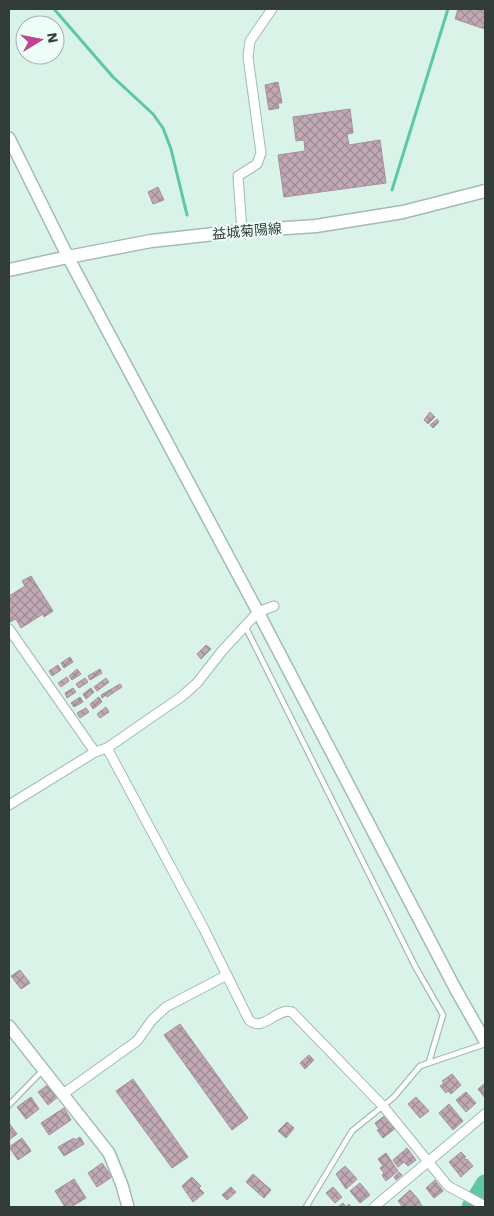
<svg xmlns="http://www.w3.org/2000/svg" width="494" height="1216" viewBox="0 0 494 1216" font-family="'Work Sans','Noto Sans JP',sans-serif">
  <defs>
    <pattern id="building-cross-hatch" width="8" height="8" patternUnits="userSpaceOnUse" patternTransform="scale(1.25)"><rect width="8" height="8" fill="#c0a9b5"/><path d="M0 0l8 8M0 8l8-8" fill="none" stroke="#9d8b94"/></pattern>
  </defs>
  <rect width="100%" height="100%" fill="#d9f3e9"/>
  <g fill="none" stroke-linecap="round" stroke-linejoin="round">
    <g stroke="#5fc7a5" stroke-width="3">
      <path d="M54 9 113 77 153 114 163 128 171 149 187 215"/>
      <path d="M392 190 448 9"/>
    </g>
    <path stroke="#5fc7a5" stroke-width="19" d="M471 1207 485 1184"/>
  </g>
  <g fill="url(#building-cross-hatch)" stroke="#a6909c">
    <path d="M458 9H485V29L455 19Z"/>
    <path d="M278 82 282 103H278L279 108 269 110 265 85Z"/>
    <path d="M350 109 353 133 347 134 349 145 380 140 386 183 284 197 278 155 305 151 304 140 296 141 293 117Z"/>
    <path d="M158 187 164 200 153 204 148 192Z"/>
    <path d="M430 412 435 417 428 424 424 420Z"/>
    <path d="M437 419 439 422 433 428 430 425Z"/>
    <path d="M31 576 53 611 44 617 43 614 21 628 16 619 10 622 9 621V596L25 586 22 581Z"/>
    <path d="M206 645 211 649 201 659 197 654Z"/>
    <path d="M70 657 73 662 64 668 61 663Z"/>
    <path d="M58 665 61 670 52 676 49 671Z"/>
    <path d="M77 669 81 674 72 680 69 676Z"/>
    <path d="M100 669 102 673 90 680 88 676Z"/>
    <path d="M67 677 69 681 61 687 58 683Z"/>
    <path d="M85 678 88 682 79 688 76 684Z"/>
    <path d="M106 678 109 682 97 691 94 687Z"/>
    <path d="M120 684 122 687 107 697 106 695 102 698 101 695Z"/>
    <path d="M73 688 76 692 67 698 65 693Z"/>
    <path d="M91 688 94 692 86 699 83 694Z"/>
    <path d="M80 697 83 702 74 707 71 703Z"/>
    <path d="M99 697 102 702 93 709 90 704Z"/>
    <path d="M106 707 109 712 100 718 97 714Z"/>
    <path d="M86 708 89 712 80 718 77 713Z"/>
    <path d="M20 970 30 983 21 989 11 976Z"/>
    <path d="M180 1024 248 1118 232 1130 164 1035Z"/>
    <path d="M309 1055 314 1060 305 1069 300 1063Z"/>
    <path d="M452 1074 461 1085 451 1094 448 1091 446 1093 440 1086 444 1083 442 1081Z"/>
    <path d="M133 1079 188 1157 172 1168 116 1091Z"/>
    <path d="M485 1083V1098L478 1089Z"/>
    <path d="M49 1084 59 1096 48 1105 38 1092Z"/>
    <path d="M466 1092 476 1103 466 1112 456 1100Z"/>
    <path d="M31 1097 39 1109 26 1119 17 1107Z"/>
    <path d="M416 1097 429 1111 420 1118 408 1104Z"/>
    <path d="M449 1104 463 1121 453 1130 439 1113Z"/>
    <path d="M64 1108 71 1120 49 1135 41 1123Z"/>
    <path d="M387 1114 397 1127 383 1138 377 1130 379 1129 375 1123Z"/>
    <path d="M287 1122 294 1128 286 1138 278 1131Z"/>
    <path d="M9 1123 17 1134 9 1140Z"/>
    <path d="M80 1137 84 1144 64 1156 58 1147 74 1138 75 1140Z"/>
    <path d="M22 1138 31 1151 18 1160 9 1147Z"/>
    <path d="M407 1148 416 1160 408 1166 404 1162 398 1167 393 1160Z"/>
    <path d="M461 1152 466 1157 464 1158 466 1160 467 1159 473 1166 461 1177 449 1162Z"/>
    <path d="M386 1153 398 1171 386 1181 382 1175 384 1173 380 1168 383 1166 378 1159Z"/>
    <path d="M102 1163 112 1177 97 1187 88 1173Z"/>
    <path d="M345 1166 357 1179 346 1189 336 1174Z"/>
    <path d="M399 1172 402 1175 396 1180 394 1177Z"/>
    <path d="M253 1174 271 1190 264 1198 246 1182Z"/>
    <path d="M192 1177 201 1186 199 1188 204 1193 193 1202 182 1186Z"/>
    <path d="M74 1179 86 1198 71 1207H65L55 1191Z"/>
    <path d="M435 1180 443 1191 434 1198 426 1188Z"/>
    <path d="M360 1183 370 1195 360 1203 350 1191Z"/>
    <path d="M231 1187 236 1192 227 1200 222 1195Z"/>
    <path d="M333 1187 342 1197 335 1203 326 1193Z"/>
    <path d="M410 1190 418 1199 422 1206 421 1207H403L398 1201Z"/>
    <path d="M343 1203 346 1207 349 1204 351 1207H338Z"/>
  </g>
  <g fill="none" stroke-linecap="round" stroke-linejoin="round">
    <g stroke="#a2bcb2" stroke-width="7">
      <g id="service">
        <path d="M245 626 416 968 443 1015 429 1062"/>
        <path d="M9 1105 43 1070"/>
        <path d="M306 1207 352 1131 394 1097 420 1066 485 1044"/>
      </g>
    </g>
    <g stroke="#a2bcb2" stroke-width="11">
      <g id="minor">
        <path d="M242 231 238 176 257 164 261 153 248 57 250 41 272 9"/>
        <path d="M9 629 95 752"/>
        <path d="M107 748 204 929 249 1020C263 1033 277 1007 292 1012L383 1106 448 1186 463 1194"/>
        <path d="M9 805 95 752 107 748 181 697 197 683 222 651 258 612 274 606"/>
        <path d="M63 1094 137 1041 152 1020 166 1007 227 975"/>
        <path d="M374 1207 485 1114"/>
      </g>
    </g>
    <g stroke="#a2bcb2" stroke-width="14">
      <g id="tertiary">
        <path d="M9 138 68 257 258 612 456 990 485 1041"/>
        <path d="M9 1026 109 1153 122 1185 128 1207"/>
      </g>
    </g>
    <g stroke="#a2bcb2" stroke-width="15">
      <path id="secondary" d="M9 270 68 257 151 241 242 231 316 226 403 212 485 191"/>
    </g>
    <use href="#service" stroke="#fff" stroke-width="4.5"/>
    <use href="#minor" stroke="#fff" stroke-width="9"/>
    <use href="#tertiary" stroke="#fff" stroke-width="11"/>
    <use href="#secondary" stroke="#fff" stroke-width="12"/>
    <g stroke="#a2bcb2" stroke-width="11" stroke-linecap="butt">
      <path id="minor-bridge" d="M463 1194 485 1206"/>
    </g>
    <use href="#minor-bridge" stroke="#fff" stroke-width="9"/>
  </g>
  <g text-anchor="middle" stroke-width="4.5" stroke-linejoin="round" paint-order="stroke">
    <g font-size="14" fill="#323d39" stroke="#eefef7">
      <text transform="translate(247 231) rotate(-5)" y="5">益城菊陽線</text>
    </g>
  </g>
  <rect width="494" height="1216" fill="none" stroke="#323d39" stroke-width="20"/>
  <g transform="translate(40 40) rotate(80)"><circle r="24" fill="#eefef7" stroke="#a3b1ab"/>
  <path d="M0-4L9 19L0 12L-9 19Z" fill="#c04494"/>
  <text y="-8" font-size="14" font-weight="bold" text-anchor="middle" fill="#323d39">N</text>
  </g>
</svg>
